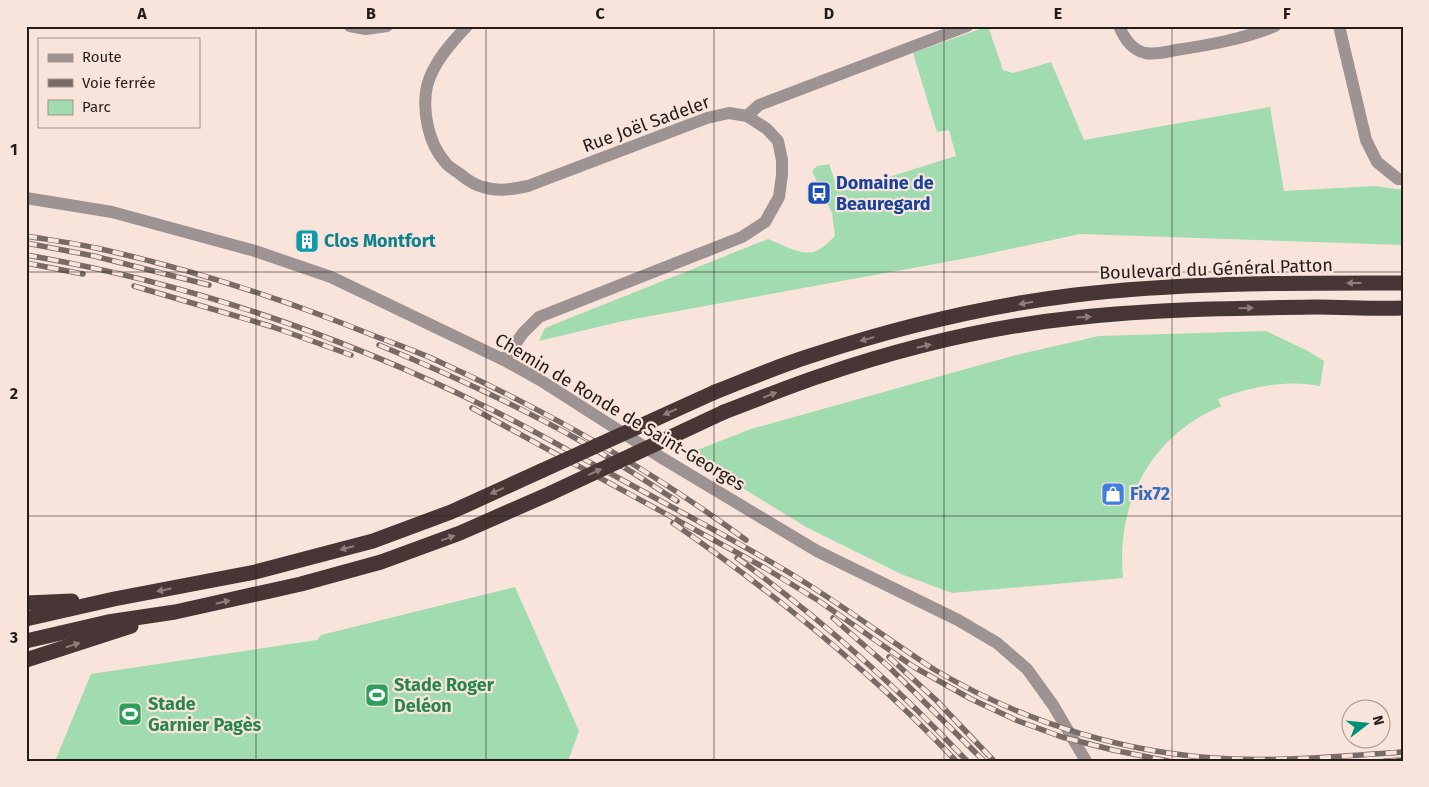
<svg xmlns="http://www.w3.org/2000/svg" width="1429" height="787" viewBox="0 0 1429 787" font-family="'Fira Sans',sans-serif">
  <rect width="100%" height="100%" fill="#f8e4da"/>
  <g fill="#a1dbb0">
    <path d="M988 26 1003 70 1013 73 1051 62 1084 140 1270 107 1284 191 1375 186 1403 190V245L1080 234 973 257 623 321 539 341 545 328 768 239C781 244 802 257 816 251 823 248 830 241 835 236L832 213 812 171 817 166 829 164 837 187 844 191 956 156 949 130 937 132 913 53Z"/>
    <path d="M1266 331 1308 351 1324 361 1320 386C1287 379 1250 387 1218 399L1221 406C1150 437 1116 502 1123 578L952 593 901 574 806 527 687 454 751 429 1016 355 1099 336Z"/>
    <path d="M515 587 579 731 568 761H55L91 674 317 640 321 635Z"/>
  </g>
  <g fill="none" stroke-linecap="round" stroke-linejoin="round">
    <g stroke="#9d9393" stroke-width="12">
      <path d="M350 26 366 29 387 26"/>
      <path d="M467 26C451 43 433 63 427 86 422 110 428 143 445 162 448 167 455 170 460 174 466 179 474 185 483 187 498 192 513 189 528 186L707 118 729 113 747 116 767 129 778 141 782 160V175L779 197 765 222 742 237 539 317 523 333 504 360"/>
      <path d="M1119 26C1124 38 1132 50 1145 53 1155 55 1167 52 1176 50 1210 45 1243 39 1275 26"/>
      <path d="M1339 26 1366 140 1377 162 1398 179H1403"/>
      <path d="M747 116 759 105 967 26"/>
      <path d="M26 198 112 212 255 251 331 277 504 360 540 380 662 458 817 551 958 620 997 643 1027 669 1053 705 1086 761"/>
    </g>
    <g stroke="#483637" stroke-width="15">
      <path d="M715 392C746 380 778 366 810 356 895 328 985 306 1075 295 1183 282 1293 283 1403 283"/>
      <path d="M724 412C756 400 787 387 820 376 902 348 987 327 1074 318 1154 309 1235 308 1316 307 1345 307 1374 309 1403 308"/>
      <path d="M26 603 72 601"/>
      <path d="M26 619 114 599 255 572 373 541 451 512 541 471"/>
      <path d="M26 641 108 622 175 612 301 584 381 562 460 533 551 493"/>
      <path d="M26 660 131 626"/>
    </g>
    <g stroke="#786b66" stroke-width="5.5">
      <g id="rail">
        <path d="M26 236C50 240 73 243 96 248 191 269 283 299 372 335 395 344 419 352 442 363 549 412 651 470 746 540"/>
        <path d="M26 243 94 256 209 285"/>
        <path d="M26 255C185 282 342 336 486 407 530 428 572 453 615 476 673 508 731 538 788 572 838 602 886 638 935 670 1025 723 1128 755 1233 759 1289 761 1346 756 1403 752"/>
        <path d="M26 263 83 274"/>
        <path d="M134 286 273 327 351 355"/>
        <path d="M379 345C446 373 513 403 577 439 611 458 644 480 677 501"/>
        <path d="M472 408 765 568 819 601 914 667 971 699 1016 720 1062 737 1113 750 1168 761"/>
        <path d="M673 523C774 593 871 671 956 761"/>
        <path d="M737 558C819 617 897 687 967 761"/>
        <path d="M833 618 890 668 984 761"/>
        <path d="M889 657 936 700 994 761"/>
        <path d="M1385 761 1403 760"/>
      </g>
    </g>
    <use href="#rail" stroke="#f8e4da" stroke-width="4" stroke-dasharray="11" stroke-linecap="butt"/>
    <g stroke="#483637" stroke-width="15">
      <path d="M541 471 715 392"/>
      <path d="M551 493 724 412"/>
    </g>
  </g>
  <defs><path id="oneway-solid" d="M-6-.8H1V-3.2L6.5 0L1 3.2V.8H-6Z" transform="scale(1.25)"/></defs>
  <g fill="#8e7c78">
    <use href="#oneway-solid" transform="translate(1354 283) rotate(180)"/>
    <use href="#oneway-solid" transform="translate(1026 303) rotate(170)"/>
    <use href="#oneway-solid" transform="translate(1246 308) rotate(-2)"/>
    <use href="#oneway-solid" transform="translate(1084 317) rotate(-4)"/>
    <use href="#oneway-solid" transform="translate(867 339) rotate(164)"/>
    <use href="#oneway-solid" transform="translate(924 346) rotate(-13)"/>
    <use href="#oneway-solid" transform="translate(770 395) rotate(-21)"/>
    <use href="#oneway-solid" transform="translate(670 412) rotate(156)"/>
    <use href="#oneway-solid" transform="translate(595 472) rotate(-25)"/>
    <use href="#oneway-solid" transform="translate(497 491) rotate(156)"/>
    <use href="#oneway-solid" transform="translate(448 538) rotate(-20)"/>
    <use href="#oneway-solid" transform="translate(347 548) rotate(165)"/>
    <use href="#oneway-solid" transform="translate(164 590) rotate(169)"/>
    <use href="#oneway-solid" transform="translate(223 602) rotate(-13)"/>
    <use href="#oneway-solid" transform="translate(73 645) rotate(-18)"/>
  </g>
  <path fill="none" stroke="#231c19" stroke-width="1" stroke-opacity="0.55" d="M256 26V761M486 26V761M714 26V761M944 26V761M1172 26V761M26 272H1403M26 516H1403"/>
  <defs>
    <g id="bus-square" transform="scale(1.25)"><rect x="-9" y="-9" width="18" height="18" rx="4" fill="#1a4fb4" stroke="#f8e4da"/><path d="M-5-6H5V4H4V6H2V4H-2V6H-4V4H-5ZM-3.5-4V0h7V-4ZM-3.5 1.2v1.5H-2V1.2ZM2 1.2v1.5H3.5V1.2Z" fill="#fff"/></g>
    <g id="building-square" transform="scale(1.25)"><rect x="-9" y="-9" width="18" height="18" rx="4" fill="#0f9aa8" stroke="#f8e4da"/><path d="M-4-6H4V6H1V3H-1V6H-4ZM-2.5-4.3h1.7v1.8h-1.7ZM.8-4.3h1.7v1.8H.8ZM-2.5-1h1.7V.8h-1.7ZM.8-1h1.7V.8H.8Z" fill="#fff"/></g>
    <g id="shop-square" transform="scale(1.25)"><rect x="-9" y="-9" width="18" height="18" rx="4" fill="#3f7fe0" stroke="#f8e4da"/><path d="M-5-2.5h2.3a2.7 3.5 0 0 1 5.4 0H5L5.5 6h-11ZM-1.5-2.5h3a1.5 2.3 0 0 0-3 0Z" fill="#fff"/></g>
    <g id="stadium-square" transform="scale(1.25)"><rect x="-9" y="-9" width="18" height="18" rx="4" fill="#2e9e5b" stroke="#f8e4da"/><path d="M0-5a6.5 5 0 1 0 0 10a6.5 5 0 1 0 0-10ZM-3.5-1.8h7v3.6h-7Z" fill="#fff"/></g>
  </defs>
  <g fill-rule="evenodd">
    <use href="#bus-square" x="819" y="193"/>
    <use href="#building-square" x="307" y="241"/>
    <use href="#shop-square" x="1113" y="494"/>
    <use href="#stadium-square" x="377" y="695"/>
    <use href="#stadium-square" x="130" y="714"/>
  </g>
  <g text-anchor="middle" stroke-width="4.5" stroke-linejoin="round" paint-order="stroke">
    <g font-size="18" fill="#231c19" stroke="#f8e4da">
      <text transform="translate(646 124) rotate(-20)" y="6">Rue Joël Sadeler</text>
      <text transform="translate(1216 269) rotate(-2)" y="6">Boulevard du Général Patton</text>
      <text transform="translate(620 412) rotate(31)" y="6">Chemin de Ronde de Saint-Georges</text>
    </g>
    <g font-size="18" font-weight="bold" fill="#164399" stroke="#f8e4da" text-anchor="start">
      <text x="836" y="189">Domaine de<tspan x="836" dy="21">Beauregard</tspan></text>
    </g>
    <g font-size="18" font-weight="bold" fill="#0d838f" stroke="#f8e4da" text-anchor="start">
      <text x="324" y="247">Clos Montfort</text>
    </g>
    <g font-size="18" font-weight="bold" fill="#366cbe" stroke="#f8e4da" text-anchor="start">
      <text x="1130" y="500">Fix72</text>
    </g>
    <g font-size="18" font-weight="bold" fill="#27864d" stroke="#f8e4da" text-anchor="start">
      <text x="394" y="691">Stade Roger<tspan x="394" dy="21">Deléon</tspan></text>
      <text x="148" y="710">Stade<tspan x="148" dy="21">Garnier Pagès</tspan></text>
    </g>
  </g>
  <rect width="1429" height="787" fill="none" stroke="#f8e4da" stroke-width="55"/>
  <rect x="38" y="38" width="162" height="90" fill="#f8e4da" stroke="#a3948d"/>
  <rect x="48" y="54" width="25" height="8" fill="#9d9393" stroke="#a3948d"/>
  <text x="82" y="62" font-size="15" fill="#231c19">Route</text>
  <rect x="48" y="79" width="25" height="8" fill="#786b66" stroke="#a3948d"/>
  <text x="82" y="88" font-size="15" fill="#231c19">Voie ferrée</text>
  <rect x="48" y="100" width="25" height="15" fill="#a1dbb0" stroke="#a3948d"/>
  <text x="82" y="112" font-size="15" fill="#231c19">Parc</text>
  <g transform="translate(1366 724) rotate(74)"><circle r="24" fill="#f8e4da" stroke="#a3948d"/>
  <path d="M0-4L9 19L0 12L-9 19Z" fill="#008f79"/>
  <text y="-8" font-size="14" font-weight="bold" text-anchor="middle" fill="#231c19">N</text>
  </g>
  <rect x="28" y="28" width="1374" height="732" fill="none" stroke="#231c19" stroke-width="2"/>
  <g font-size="16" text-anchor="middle" font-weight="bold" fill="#231c19">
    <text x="142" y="19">A</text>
    <text x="371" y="19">B</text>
    <text x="600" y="19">C</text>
    <text x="829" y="19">D</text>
    <text x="1058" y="19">E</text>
    <text x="1287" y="19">F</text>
    <text x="14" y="155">1</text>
    <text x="14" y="399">2</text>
    <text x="14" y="643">3</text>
  </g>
</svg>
